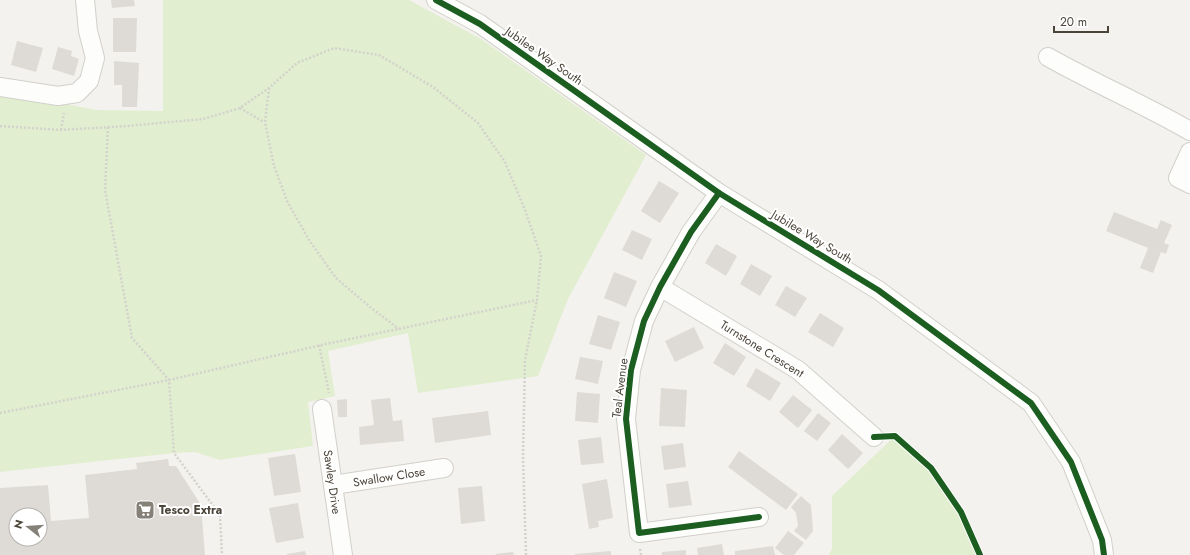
<svg xmlns="http://www.w3.org/2000/svg" width="1190" height="555" viewBox="0 0 1190 555" font-family="Jost,sans-serif">
  <rect width="100%" height="100%" fill="#f4f2ee"/>
  <g fill="#e1eecf">
    <path d="M163 0H409L481 39 646 155 568 299 538 376 418 393 408 333 328 351 335 396 308 402 313 446 220 460 195 452 174 453 0 472V94L41 99 96 110 163 111Z"/>
    <path d="M895 436 931 468 961 512 980 555H829L832 549V496Z"/>
  </g>
  <g fill="#dedbd6" fill-rule="evenodd">
    <path d="M111 0H134L135 6 112 8Z"/>
    <path d="M113 18H137L136 52H113Z"/>
    <path d="M17 41 43 48 36 72 11 65Z"/>
    <path d="M58 47 72 51 71 56 79 59 74 76 52 69Z"/>
    <path d="M114 61 139 63 137 107H122V85H114Z"/>
    <path d="M659 181 679 193 660 223 641 211Z"/>
    <path d="M1114 212 1157 229 1161 220 1172 225 1164 243 1169 245 1166 254 1161 252 1153 273 1140 268 1148 248 1106 231Z"/>
    <path d="M632 230 652 239 642 260 622 250Z"/>
    <path d="M716 244 737 256 726 276 705 263Z"/>
    <path d="M751 264 772 276 760 296 740 284Z"/>
    <path d="M614 272 637 281 626 307 604 298Z"/>
    <path d="M786 286 807 298 795 317 775 305Z"/>
    <path d="M820 313 844 328 833 347 808 332Z"/>
    <path d="M598 315 620 322 611 350 589 344Z"/>
    <path d="M694 327 704 348 675 362 665 341Z"/>
    <path d="M725 343 746 357 734 376 713 363Z"/>
    <path d="M580 357 603 361 598 384 575 379Z"/>
    <path d="M756 368 781 383 770 401 746 386Z"/>
    <path d="M661 388 687 390 685 427 659 426Z"/>
    <path d="M577 392 600 394 598 423 575 421Z"/>
    <path d="M793 395 812 410 798 428 779 412Z"/>
    <path d="M390 398 393 421 402 420 404 441 360 445 359 427 374 425 371 400Z"/>
    <path d="M347 399V417H338L337 400Z"/>
    <path d="M488 411 491 435 435 443 432 418Z"/>
    <path d="M818 413 831 423 817 441 804 431Z"/>
    <path d="M842 434 863 453 848 469 828 450Z"/>
    <path d="M601 437 604 463 581 465 578 440Z"/>
    <path d="M683 443 686 467 664 470 661 446Z"/>
    <path d="M739 451 798 494 786 510 728 467Z"/>
    <path d="M295 454 301 492 274 496 268 458Z"/>
    <path d="M168 459 169 466H176L201 505 205 555H0V488L48 485 51 521 89 518 85 475 137 469 136 463ZM16 515H40V539H16Z"/>
    <path d="M607 479 613 518 598 521 599 527 589 529 582 484Z"/>
    <path d="M688 481 692 505 669 508 666 484Z"/>
    <path d="M482 486 485 521 461 524 458 488Z"/>
    <path d="M801 496 811 505 813 531 806 540 794 531 798 526 796 513 791 507Z"/>
    <path d="M298 503 304 538 276 543 269 508Z"/>
    <path d="M788 531 804 543 794 555H784L775 548Z"/>
    <path d="M722 544 724 555H698L697 548Z"/>
    <path d="M773 546 775 555H735V551Z"/>
    <path d="M686 550V555H662V552Z"/>
    <path d="M305 551 306 555H287V554Z"/>
    <path d="M611 551V555H575V554Z"/>
    <path d="M513 552 514 555H496L495 554Z"/>
  </g>
  <g fill="none" stroke-linecap="round" stroke-linejoin="round">
    <g stroke="#d2d0cb" stroke-width="20">
      <g id="minor">
        <path d="M436 0 480 24 719 193 878 290 1031 403 1071 462 1102 540 1104 555"/>
        <path d="M1048 57C1094 83 1143 104 1190 131"/>
        <path d="M0 87 58 96 77 93 89 81 95 58 88 31 85 0"/>
        <path d="M1190 152 1178 178 1190 184"/>
        <path d="M719 193 691 232 660 287 644 321 631 370 626 419 639 533 759 517"/>
        <path d="M660 287 798 370 874 437"/>
        <path d="M322 409 343 555"/>
        <path d="M333 485 444 468"/>
      </g>
    </g>
    <g stroke="#d3d2cc" stroke-width="2.5" stroke-dasharray="2 2" stroke-linecap="butt">
      <path d="M269 88 265 122 274 166 287 201 309 240 336 278 370 307 399 329"/>
      <path d="M240 108 264 122"/>
      <path d="M0 126 61 130 127 126 203 119 240 108 269 88 297 63 334 48 379 55 433 87 478 123 505 162 525 210 541 256 537 300 326 344 169 380 0 413"/>
      <path d="M108 127 105 190 132 338 169 380 174 453 220 515 222 555"/>
      <path d="M61 130 64 113"/>
      <path d="M319 345 329 393"/>
      <path d="M891 436H895L931 468 961 512 980 555"/>
      <path d="M640 549 641 555"/>
      <path d="M526 555 523 457 525 360 537 300"/>
    </g>
    <use href="#minor" stroke="#fdfdfc" stroke-width="18"/>
    <g stroke="#fff" stroke-width="8">
      <g id="cycleway">
        <path d="M436 0 480 24 719 193 878 290 1031 403 1071 462 1102 540 1104 555"/>
        <path d="M719 193 691 232 660 287 644 321 631 370 626 419 639 533 759 517"/>
        <path d="M874 437 895 436 931 468 961 512 980 555"/>
      </g>
    </g>
    <use href="#cycleway" stroke="#1b5e20" stroke-width="6"/>
  </g>
  <defs>
    <g id="supermarket-square" transform="scale(1)"><rect x="-9" y="-9" width="18" height="18" rx="4" fill="#868178" stroke="#fff"/><path d="M-6-5.5h2.5l.6 2H6L4.5 2H-2.5L-4.4-4H-6ZM-1.5 3.2a1.3 1.3 0 1 0 .1 0ZM3 3.2a1.3 1.3 0 1 0 .1 0Z" fill="#fff"/></g>
  </defs>
  <g fill-rule="evenodd">
    <use href="#supermarket-square" x="145" y="510"/>
  </g>
  <g text-anchor="middle" stroke-width="4" stroke-linejoin="round" paint-order="stroke">
    <g font-size="12" fill="#4b4439" stroke="#fff">
      <text transform="translate(544 56) rotate(35)" y="4">Jubilee Way South</text>
      <text transform="translate(812 237) rotate(31)" y="4">Jubilee Way South</text>
      <text transform="translate(762 349) rotate(32)" y="4">Turnstone Crescent</text>
      <text transform="translate(620 388) rotate(-83)" y="4">Teal Avenue</text>
      <text transform="translate(389 477) rotate(-9)" y="4">Swallow Close</text>
      <text transform="translate(332 482) rotate(82)" y="4">Sawley Drive</text>
    </g>
    <g font-size="12" font-weight="bold" fill="#4b4439" stroke="#fff" text-anchor="start">
      <text x="159" y="514">Tesco Extra</text>
    </g>
  </g>
  <g transform="translate(28 527) rotate(287)"><circle r="19" fill="#ffffff" stroke="#b7b4b0"/>
  <path d="M0-3L7 15L0 10L-7 15Z" fill="#868178"/>
  <text y="-6" font-size="11" font-weight="bold" text-anchor="middle" fill="#4b4439">N</text>
  </g>
  <path d="M1054 26v6h54v-6" fill="none" stroke="#4b4439" stroke-width="2"/>
  <text x="1060" y="26" font-size="12" fill="#4b4439" stroke="#ffffff" stroke-width="3" paint-order="stroke">20 m</text>
</svg>
